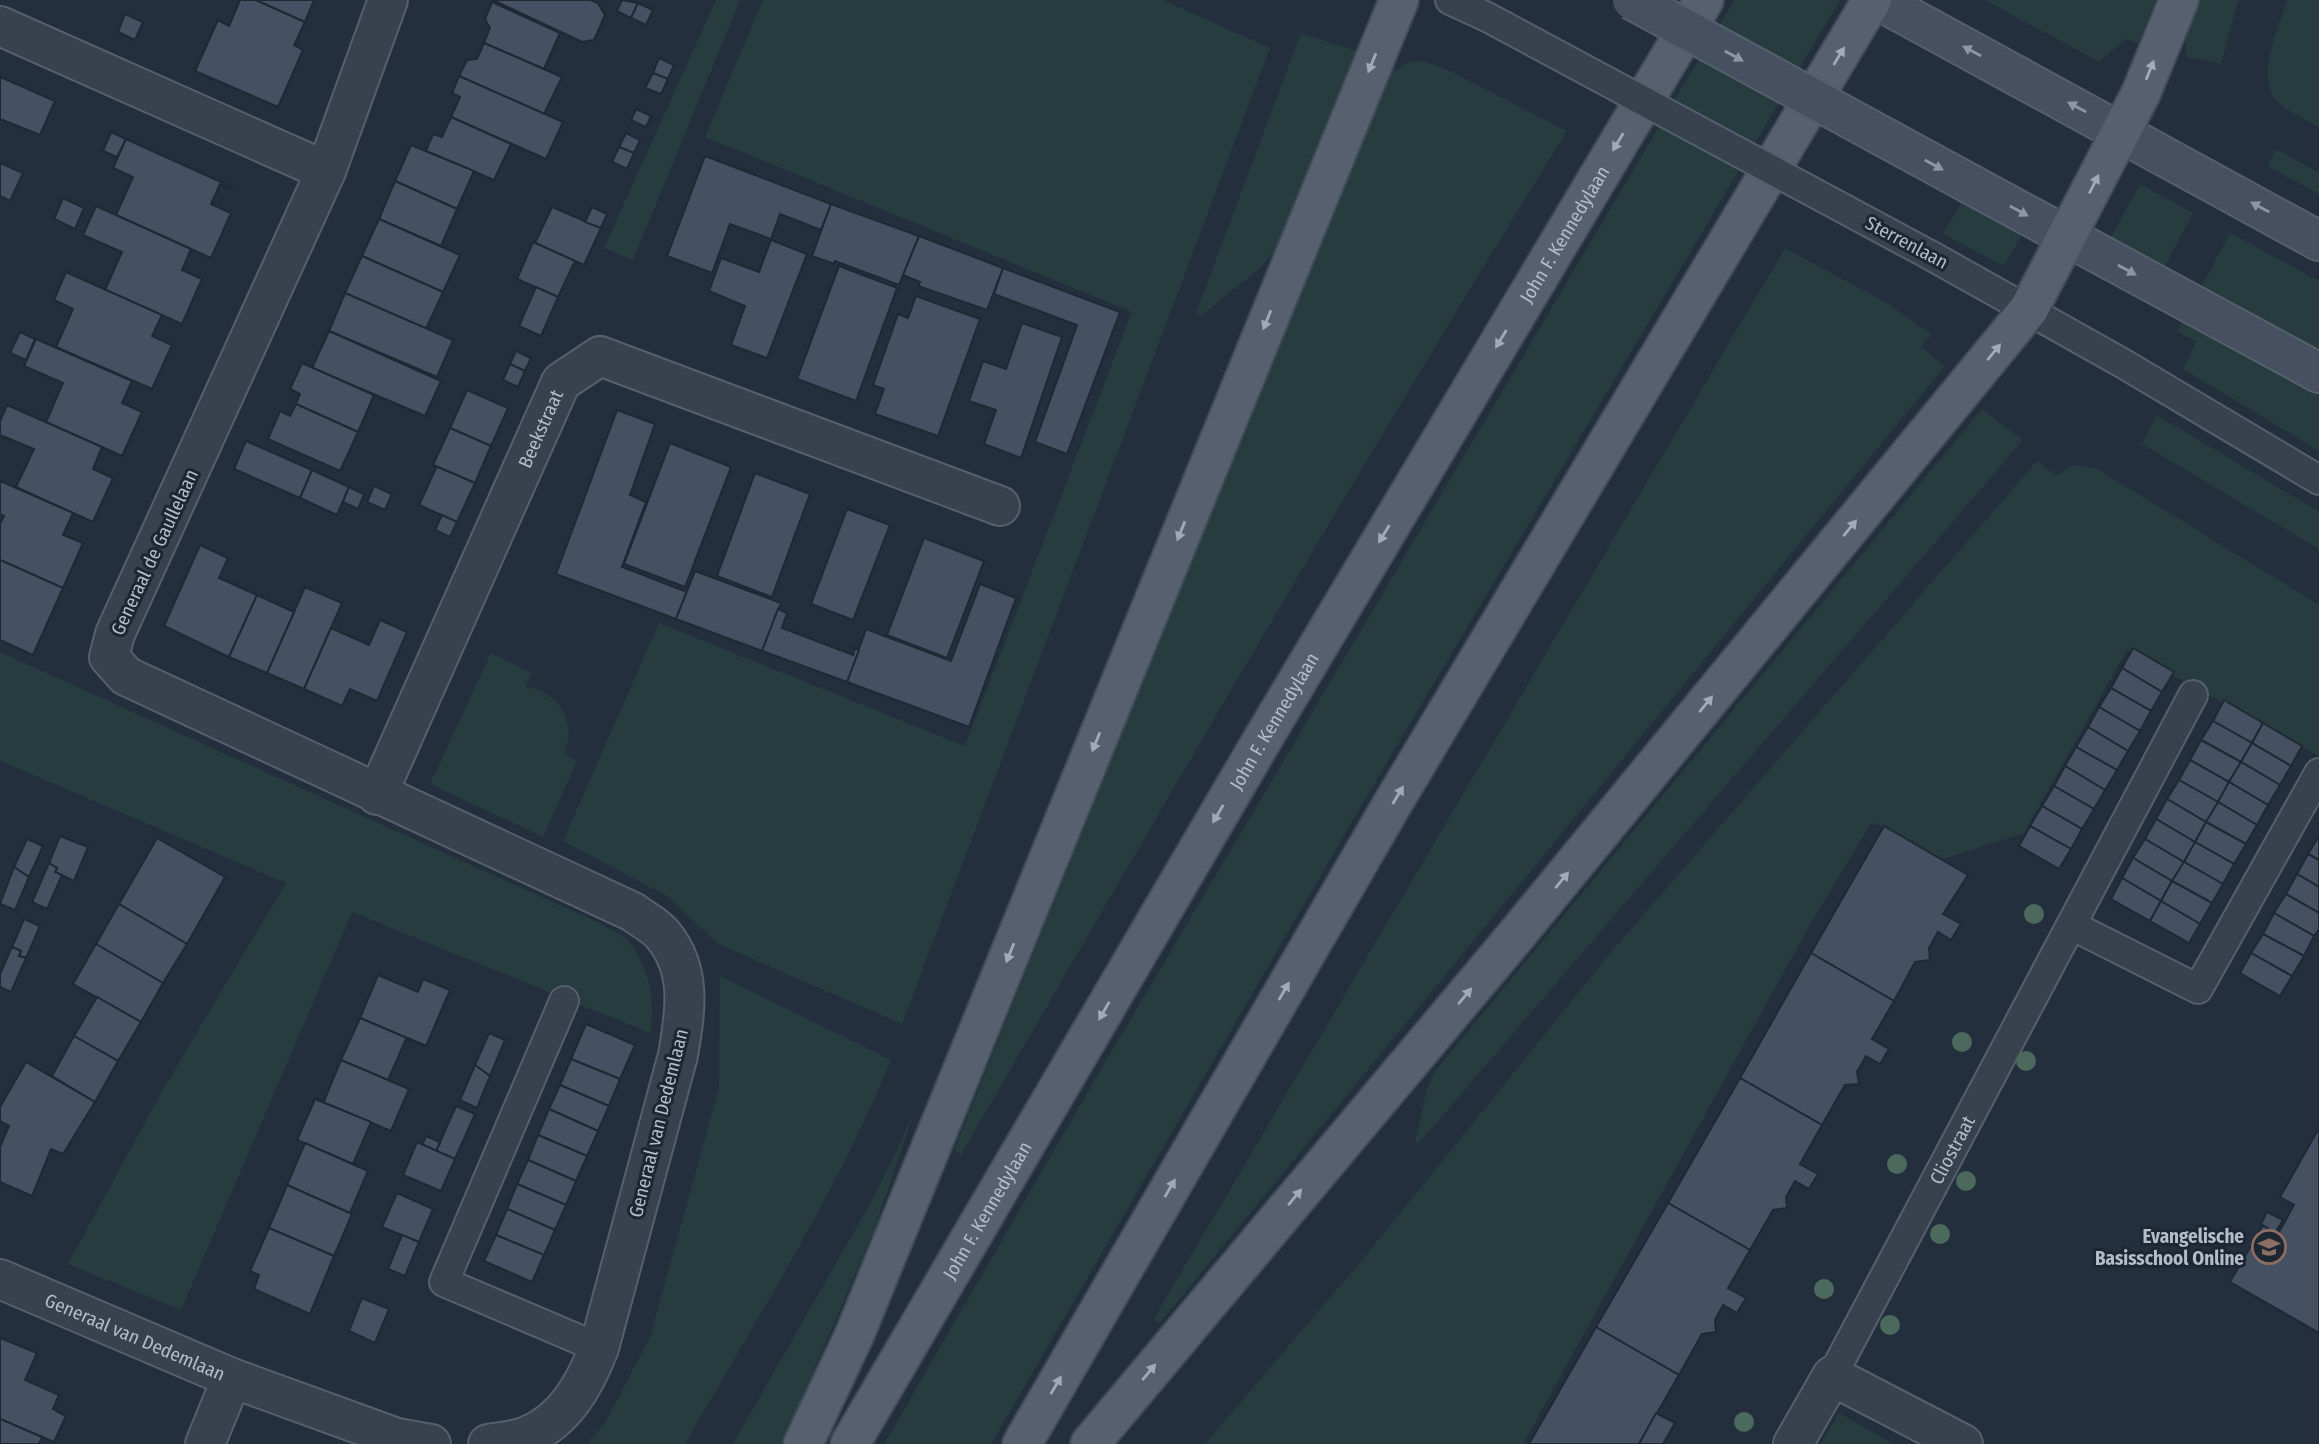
<svg xmlns="http://www.w3.org/2000/svg" width="2319" height="1444" viewBox="0 0 2319 1444" font-family="'Fira Sans Condensed',sans-serif">
  <rect width="100%" height="100%" fill="#242f3e"/>
  <g fill="#263c3f">
    <path d="M716 0H740L633 260 604 248Z"/>
    <path d="M763 0H1163L1270 48 902 1024 718 944 667 896 563 841 659 623 965 746 1132 312 705 137Z"/>
    <path d="M1734 0H1840L1364 801 991 1444H884L1107 1059Z"/>
    <path d="M1985 0H2156L2138 43 2126 39 2099 62Z"/>
    <path d="M2196 0H2238L2221 64 2186 57V38Z"/>
    <path d="M2287 0H2319V127C2307 120 2291 113 2280 104 2252 81 2279 29 2287 0Z"/>
    <path d="M1301 33 1356 51 1275 251 1261 267 1201 316 1196 313Z"/>
    <path d="M1421 60 1450 71 1567 131C1358 469 1159 812 961 1155L954 1150 1390 69 1398 71 1405 63Z"/>
    <path d="M2276 149 2319 173V194L2267 166Z"/>
    <path d="M2140 184 2193 213 2162 272 2108 242Z"/>
    <path d="M1964 198 2024 230 2004 266 1943 234Z"/>
    <path d="M2230 233 2319 281V356L2199 291Z"/>
    <path d="M1785 248 1887 303 1931 334 1921 347 1945 366 1160 1323 1153 1320Z"/>
    <path d="M2183 321 2319 385V451L2183 369 2196 342 2177 331Z"/>
    <path d="M1982 409 2023 440 1419 1143H1415L1427 1088 1435 1071Z"/>
    <path d="M2157 415 2319 512V549L2142 444Z"/>
    <path d="M2037 461 2056 476 2074 465 2096 468 2319 605V756L2127 650 2024 833 1944 859 1872 822 1811 923 1523 1444H1205L1363 1259 1612 951Z"/>
    <path d="M0 652 597 922C607 928 623 934 630 943 649 968 656 1002 650 1033L352 912 181 1310 68 1264 161 1093 286 883 0 761Z"/>
    <path d="M491 653 532 673 525 687C559 690 578 723 564 754L577 761 543 837 430 784Z"/>
    <path d="M720 976 891 1060C836 1194 757 1318 685 1444H587L605 1423 650 1337 719 1088Z"/>
    <path d="M914 1113 873 1233 782 1444H733L876 1193Z"/>
    <path d="M1839 1413 1893 1444H1821Z"/>
  </g>
  <g fill="#455162" stroke="#1f2835" stroke-width="2">
    <path d="M240 0H256L305 22 294 45 303 50 278 107 195 71 218 20 229 26Z"/>
    <path d="M256 0H314L305 22Z"/>
    <path d="M493 0H591L598 3 605 15 594 40 582 42Z"/>
    <path d="M622 0 638 3 631 18 617 11Z"/>
    <path d="M492 2 560 33 544 69 484 43 490 28 485 19Z"/>
    <path d="M638 3 653 10 646 25 631 18Z"/>
    <path d="M125 14 143 22 135 40 118 32Z"/>
    <path d="M484 43 562 77 544 114 459 76 467 60 477 59Z"/>
    <path d="M659 58 674 65 668 79 653 73Z"/>
    <path d="M653 73 668 79 661 94 645 88Z"/>
    <path d="M459 76 563 122 546 159 451 117 460 97 452 93Z"/>
    <path d="M0 77 55 101 40 135 0 119Z"/>
    <path d="M636 109 651 116 646 127 631 120Z"/>
    <path d="M451 117 511 144 494 180 426 151 433 134 442 137Z"/>
    <path d="M111 132 126 139 117 157 103 151Z"/>
    <path d="M626 133 640 140 634 153 619 147Z"/>
    <path d="M126 139 232 187 231 189 220 184 211 204 231 213 211 258 116 215 133 177 113 168Z"/>
    <path d="M411 145 474 171 457 209 395 181Z"/>
    <path d="M619 147 634 153 627 169 612 162Z"/>
    <path d="M705 156 831 204 821 230 780 214 771 239 730 224 712 273 667 256Z"/>
    <path d="M0 163 23 173 10 201 0 196Z"/>
    <path d="M395 181 457 209 441 246 379 219Z"/>
    <path d="M63 198 84 208 75 229 54 219Z"/>
    <path d="M831 204 919 236 899 285 835 261 834 264 812 256Z"/>
    <path d="M96 206 191 249 182 270 202 279 182 324 105 290 122 252 83 235Z"/>
    <path d="M552 207 601 228 584 265 535 243Z"/>
    <path d="M592 207 607 214 601 228 585 222Z"/>
    <path d="M379 219 460 255 443 292 362 256Z"/>
    <path d="M919 236 1003 268 987 310 918 286 920 282 903 275Z"/>
    <path d="M771 240 807 254 767 358 731 345 745 306 709 291 721 258 759 272Z"/>
    <path d="M533 242 575 261 558 297 517 279Z"/>
    <path d="M362 256 443 292 426 329 345 293Z"/>
    <path d="M839 266 897 288 856 401 797 379Z"/>
    <path d="M1003 268 1120 312 1067 454 1035 442 1077 325 994 294Z"/>
    <path d="M66 272 162 315 152 336 172 345 152 389 56 347 73 309 54 300Z"/>
    <path d="M536 287 558 297 541 336 519 326Z"/>
    <path d="M345 293 453 340 437 377 329 331Z"/>
    <path d="M916 296 980 319 938 436 875 414 884 389 873 385 898 314 908 318Z"/>
    <path d="M1022 323 1062 337 1021 458 984 444 996 410 969 401 983 361 1006 369Z"/>
    <path d="M329 331 441 381 425 416 312 368Z"/>
    <path d="M20 332 35 339 26 360 10 353Z"/>
    <path d="M36 339 132 381 122 403 142 412 122 456 46 422 63 383 24 366Z"/>
    <path d="M516 351 531 358 525 371 510 364Z"/>
    <path d="M302 363 374 395 358 432 296 404 300 394 290 389Z"/>
    <path d="M510 364 525 371 518 387 503 380Z"/>
    <path d="M467 390 508 408 491 446 450 428Z"/>
    <path d="M296 404 358 432 340 471 268 439 280 411 290 416Z"/>
    <path d="M7 405 102 447 93 469 113 478 93 522 16 487 34 449 0 435V421Z"/>
    <path d="M617 410 655 424 630 495 646 502 622 567 687 592 676 619 556 574Z"/>
    <path d="M450 428 491 446 475 483 433 465Z"/>
    <path d="M246 441 312 470 300 498 234 469Z"/>
    <path d="M670 443 731 467 685 587 624 564Z"/>
    <path d="M433 465 475 483 457 522 419 505 436 468Z"/>
    <path d="M312 470 349 487 337 515 300 498Z"/>
    <path d="M755 473 810 494 772 597 717 576Z"/>
    <path d="M0 481 73 513 63 535 83 543 63 588 0 560V524L4 516 0 514Z"/>
    <path d="M374 486 392 494 385 510 367 502Z"/>
    <path d="M349 487 364 494 358 509 343 502Z"/>
    <path d="M847 509 890 525 853 620 811 604Z"/>
    <path d="M442 515 457 522 450 537 435 530Z"/>
    <path d="M924 538 984 561 947 658 887 635Z"/>
    <path d="M200 545 228 558 219 578 257 595 229 657 164 626Z"/>
    <path d="M0 560 63 588 33 655 0 640Z"/>
    <path d="M695 571 781 603 762 651 676 619Z"/>
    <path d="M980 584 1016 598 969 727 847 682 866 629 951 661Z"/>
    <path d="M305 587 342 603 304 689 267 673Z"/>
    <path d="M257 595 294 612 267 673 229 657Z"/>
    <path d="M778 609 787 613 782 628 853 655 855 648 859 650 847 682 762 651Z"/>
    <path d="M380 620 407 632 377 701 350 689 342 706 304 689 331 628 369 645Z"/>
    <path d="M2133 648 2174 672 2162 692 2122 668Z"/>
    <path d="M2122 668 2162 692 2151 711 2111 688Z"/>
    <path d="M2111 688 2151 711 2140 731 2099 707Z"/>
    <path d="M2224 700 2263 723 2252 743 2213 721Z"/>
    <path d="M2099 707 2140 731 2128 751 2088 727Z"/>
    <path d="M2213 721 2252 743 2241 762 2201 740Z"/>
    <path d="M2263 723 2302 746 2291 766 2252 743Z"/>
    <path d="M2088 727 2128 751 2117 770 2076 747Z"/>
    <path d="M2201 740 2241 762 2229 782 2190 760Z"/>
    <path d="M2252 743 2291 766 2280 785 2241 762Z"/>
    <path d="M2076 747 2117 770 2105 790 2065 766Z"/>
    <path d="M2190 760 2229 782 2218 802 2179 780Z"/>
    <path d="M2241 762 2280 785 2268 805 2229 782Z"/>
    <path d="M2065 766 2105 790 2094 809 2054 786Z"/>
    <path d="M2179 780 2218 802 2206 822 2167 799Z"/>
    <path d="M2229 782 2268 805 2257 825 2218 802Z"/>
    <path d="M2054 786 2094 809 2082 829 2042 806Z"/>
    <path d="M2167 799 2206 822 2195 842 2156 819Z"/>
    <path d="M2218 802 2257 825 2246 844 2206 822Z"/>
    <path d="M2042 806 2082 829 2071 849 2030 826Z"/>
    <path d="M2156 819 2195 842 2184 862 2145 839Z"/>
    <path d="M2206 822 2246 844 2234 864 2195 842Z"/>
    <path d="M1884 826 1968 875 1943 914 1961 924 1951 940 1938 932 1929 948 1930 960 1915 962 1894 1001 1811 953Z"/>
    <path d="M2030 826 2071 849 2059 869 2019 846Z"/>
    <path d="M60 836 88 847 74 881 55 872 57 868 49 863Z"/>
    <path d="M2319 836V860L2308 854Z"/>
    <path d="M157 838 225 877 187 944 119 904Z"/>
    <path d="M27 839 43 846 29 877 14 867Z"/>
    <path d="M2145 839 2184 862 2172 881 2133 858Z"/>
    <path d="M2195 842 2234 864 2223 884 2184 862Z"/>
    <path d="M2308 854 2319 860V887L2297 874Z"/>
    <path d="M2133 858 2172 881 2161 901 2122 878Z"/>
    <path d="M2184 862 2223 884 2212 903 2172 881Z"/>
    <path d="M49 863 57 868 55 872 62 875 47 909 32 902Z"/>
    <path d="M14 867 29 877 15 910 0 904Z"/>
    <path d="M2297 874 2319 887V913L2286 894Z"/>
    <path d="M2122 878 2161 901 2150 921 2111 899Z"/>
    <path d="M2172 881 2212 903 2200 924 2161 901Z"/>
    <path d="M2286 894 2319 913V929L2314 936 2274 913Z"/>
    <path d="M2161 901 2200 924 2189 943 2150 921Z"/>
    <path d="M119 904 187 944 163 983 96 944Z"/>
    <path d="M2274 913 2314 936 2304 956 2263 934Z"/>
    <path d="M24 919 40 926 26 958 19 956 21 951 12 947Z"/>
    <path d="M2263 934 2304 956 2292 976 2251 953Z"/>
    <path d="M96 944 163 983 141 1022 73 984Z"/>
    <path d="M12 947 21 951 19 956 26 958 11 992 0 987V974Z"/>
    <path d="M1811 953 1894 1001 1872 1039 1889 1049 1880 1064 1866 1056 1857 1072 1859 1084 1845 1085 1822 1125 1740 1078Z"/>
    <path d="M2251 953 2292 976 2280 996 2240 973Z"/>
    <path d="M378 975 418 992 423 979 450 990 426 1046 360 1018Z"/>
    <path d="M97 997 141 1022 118 1061 74 1036Z"/>
    <path d="M360 1018 426 1046 406 1039 388 1080 341 1060Z"/>
    <path d="M586 1024 635 1045 620 1079 571 1059Z"/>
    <path d="M489 1033 505 1040 490 1076 475 1065Z"/>
    <path d="M74 1036 118 1061 95 1102 52 1076Z"/>
    <path d="M571 1059 620 1079 609 1106 560 1085Z"/>
    <path d="M341 1060 409 1089 391 1131 313 1098 324 1101Z"/>
    <path d="M26 1062 95 1102 63 1154 51 1149 32 1196 0 1182V1147L9 1126 0 1121V1107Z"/>
    <path d="M475 1065 490 1076 477 1108 460 1100Z"/>
    <path d="M1740 1078 1822 1125 1800 1164 1818 1174 1809 1189 1795 1181 1786 1197 1787 1208 1773 1210 1750 1250 1668 1203Z"/>
    <path d="M560 1085 609 1106 598 1131 549 1109Z"/>
    <path d="M315 1099 371 1122 353 1164 297 1140Z"/>
    <path d="M456 1106 475 1114 455 1159 436 1151Z"/>
    <path d="M549 1109 598 1131 587 1156 538 1135Z"/>
    <path d="M2319 1128V1333L2230 1282 2263 1225 2278 1234 2294 1205 2280 1197Z"/>
    <path d="M538 1135 587 1156 576 1181 528 1160Z"/>
    <path d="M426 1136 440 1142 436 1151 422 1145Z"/>
    <path d="M417 1142 455 1159 441 1191 403 1175Z"/>
    <path d="M305 1143 368 1171 350 1213 287 1185Z"/>
    <path d="M528 1160 576 1181 566 1205 517 1184Z"/>
    <path d="M517 1184 566 1205 555 1230 507 1209Z"/>
    <path d="M287 1185 352 1214 334 1256 269 1228Z"/>
    <path d="M397 1193 433 1209 419 1242 382 1227Z"/>
    <path d="M1668 1203 1750 1250 1728 1288 1746 1298 1737 1313 1723 1305 1715 1320 1716 1332 1702 1334 1679 1375 1596 1327Z"/>
    <path d="M507 1209 555 1230 544 1255 496 1235Z"/>
    <path d="M2267 1212 2283 1220 2275 1233 2261 1224Z"/>
    <path d="M269 1228 334 1256 310 1314 254 1289 259 1275 250 1271Z"/>
    <path d="M402 1235 419 1242 405 1276 388 1269Z"/>
    <path d="M496 1235 544 1255 532 1282 484 1261Z"/>
    <path d="M362 1298 389 1309 375 1343 349 1331Z"/>
    <path d="M1596 1327 1679 1375 1639 1444H1529Z"/>
    <path d="M0 1338 37 1353 25 1380 59 1395 53 1409 66 1416 54 1442 0 1419Z"/>
    <path d="M1656 1413 1675 1423 1663 1444H1639Z"/>
    <path d="M0 1419 42 1437 39 1444H0Z"/>
  </g>
  <g fill="none" stroke-linecap="round" stroke-linejoin="round">
    <g stroke="#565f6c" stroke-width="32">
      <g id="lane">
        <path d="M1450 0 1487 17"/>
        <path d="M1930 255 2124 364 2319 480"/>
        <path d="M2071 925 2198 989 2319 773"/>
        <path d="M564 1001 444 1282 599 1348"/>
        <path id="s1" d="M1832 1376 2193 695"/>
      </g>
    </g>
    <g stroke="#565f6c" stroke-width="42">
      <g id="street">
        <path d="M388 0 326 171 115 634 109 657 126 676 633 912C642 919 656 926 663 935 693 971 685 1014 678 1055L599 1348C585 1384 565 1421 527 1436 515 1441 500 1442 488 1444"/>
        <path d="M0 26 326 171"/>
        <path id="s2" d="M377 795 561 382 600 356 1000 506"/>
        <path id="s3" d="M0 1279 232 1378 397 1438 431 1444"/>
        <path d="M205 1444 232 1378"/>
        <path d="M1793 1444 1832 1376 1963 1444"/>
      </g>
    </g>
    <g stroke="#565f6c" stroke-width="42">
      <g id="secondary">
        <path d="M1878 0 2319 241"/>
        <path d="M1972 185 2319 373"/>
      </g>
    </g>
    <g stroke="#414a57" stroke-width="42">
      <g id="primary">
        <path d="M803 1444 854 1336 1399 0"/>
        <path id="s4" d="M850 1444 1264 737 1704 0"/>
        <path d="M1022 1444 1390 808 1872 0"/>
        <path d="M1090 1444 1518 933 2029 309 2141 93 2179 0"/>
      </g>
    </g>
    <use href="#lane" stroke="#38414e" stroke-width="28"/>
    <use href="#street" stroke="#38414e" stroke-width="38"/>
    <use href="#secondary" stroke="#465061" stroke-width="38"/>
    <use href="#primary" stroke="#56606e" stroke-width="38"/>
    <g stroke="#565f6c" stroke-width="32" stroke-linecap="butt">
      <path id="lane-bridge" d="M1487 17 1930 255"/>
    </g>
    <g stroke="#565f6c" stroke-width="42" stroke-linecap="butt">
      <path id="secondary-bridge" d="M1632 0 1972 185"/>
    </g>
    <use href="#lane-bridge" stroke="#38414e" stroke-width="28"/>
    <use href="#secondary-bridge" stroke="#465061" stroke-width="38"/>
  </g>
  <g fill="#4b6a5d">
    <circle cx="2034" cy="914" r="10"/>
    <circle cx="1962" cy="1042" r="10"/>
    <circle cx="2026" cy="1061" r="10"/>
    <circle cx="1897" cy="1164" r="10"/>
    <circle cx="1966" cy="1181" r="10"/>
    <circle cx="1940" cy="1234" r="10"/>
    <circle cx="1824" cy="1289" r="10"/>
    <circle cx="1890" cy="1325" r="10"/>
    <circle cx="1744" cy="1422" r="10"/>
  </g>
  <defs><path id="oneway-solid" d="M-6-.8H1V-3.2L6.5 0L1 3.2V.8H-6Z" transform="scale(1.75)"/></defs>
  <g fill="#8e96a5">
    <use href="#oneway-solid" transform="translate(1972 51) rotate(-152)"/>
    <use href="#oneway-solid" transform="translate(1734 56) rotate(29)"/>
    <use href="#oneway-solid" transform="translate(2077 107) rotate(-152)"/>
    <use href="#oneway-solid" transform="translate(1934 165) rotate(29)"/>
    <use href="#oneway-solid" transform="translate(2260 207) rotate(-152)"/>
    <use href="#oneway-solid" transform="translate(2019 211) rotate(29)"/>
    <use href="#oneway-solid" transform="translate(2127 270) rotate(29)"/>
  </g>
  <g fill="#a1aab7">
    <use href="#oneway-solid" transform="translate(1839 56) rotate(-59)"/>
    <use href="#oneway-solid" transform="translate(1372 63) rotate(112)"/>
    <use href="#oneway-solid" transform="translate(2150 70) rotate(-68)"/>
    <use href="#oneway-solid" transform="translate(1618 142) rotate(121)"/>
    <use href="#oneway-solid" transform="translate(2094 184) rotate(-63)"/>
    <use href="#oneway-solid" transform="translate(1267 320) rotate(112)"/>
    <use href="#oneway-solid" transform="translate(1501 339) rotate(121)"/>
    <use href="#oneway-solid" transform="translate(1994 352) rotate(-51)"/>
    <use href="#oneway-solid" transform="translate(1850 528) rotate(-51)"/>
    <use href="#oneway-solid" transform="translate(1181 531) rotate(112)"/>
    <use href="#oneway-solid" transform="translate(1384 534) rotate(121)"/>
    <use href="#oneway-solid" transform="translate(1706 704) rotate(-51)"/>
    <use href="#oneway-solid" transform="translate(1096 742) rotate(112)"/>
    <use href="#oneway-solid" transform="translate(1398 795) rotate(-59)"/>
    <use href="#oneway-solid" transform="translate(1218 814) rotate(120)"/>
    <use href="#oneway-solid" transform="translate(1562 880) rotate(-51)"/>
    <use href="#oneway-solid" transform="translate(1010 953) rotate(112)"/>
    <use href="#oneway-solid" transform="translate(1284 991) rotate(-60)"/>
    <use href="#oneway-solid" transform="translate(1465 996) rotate(-50)"/>
    <use href="#oneway-solid" transform="translate(1104 1011) rotate(120)"/>
    <use href="#oneway-solid" transform="translate(1170 1188) rotate(-60)"/>
    <use href="#oneway-solid" transform="translate(1295 1197) rotate(-50)"/>
    <use href="#oneway-solid" transform="translate(1149 1372) rotate(-51)"/>
    <use href="#oneway-solid" transform="translate(1056 1385) rotate(-60)"/>
  </g>
  <defs>
    <g id="school-ring" transform="scale(1.75)"><circle r="9.5" fill="#1d2633" stroke="#8d6e63" stroke-width="1.5"/><path d="M0-5L7-2L0 1L-7-2ZM-4 1L0 2.5L4 1V4Q0 6-4 4Z" fill="#8d6e63"/></g>
  </defs>
  <g fill-rule="evenodd">
    <use href="#school-ring" x="2269" y="1247"/>
  </g>
  <g text-anchor="middle" stroke-width="6" stroke-linejoin="round" paint-order="stroke">
    <g font-size="19" fill="#b4bcc9" stroke="#1d2633">
      <text dy="7" stroke="none"><textPath href="#s4" startOffset="1405">John F. Kennedylaan</textPath></text>
      <text transform="translate(1907 242) rotate(28)" y="7">Sterrenlaan</text>
      <text dy="7" stroke="none"><textPath href="#s2" startOffset="401">Beekstraat</textPath></text>
      <text transform="translate(154 552) rotate(-65)" y="7">Generaal de Gaullelaan</text>
      <text dy="7" stroke="none"><textPath href="#s4" startOffset="838">John F. Kennedylaan</textPath></text>
      <text transform="translate(658 1123) rotate(-76)" y="7">Generaal van Dedemlaan</text>
      <text dy="7" stroke="none"><textPath href="#s1" startOffset="256">Cliostraat</textPath></text>
      <text dy="7" stroke="none"><textPath href="#s4" startOffset="271">John F. Kennedylaan</textPath></text>
      <text dy="7" stroke="none"><textPath href="#s3" startOffset="147">Generaal van Dedemlaan</textPath></text>
    </g>
    <g font-size="19" font-weight="bold" fill="#b4bcc9" stroke="#1d2633" text-anchor="end">
      <text x="2244" y="1243">Evangelische<tspan x="2244" dy="22">Basisschool Online</tspan></text>
    </g>
  </g>
</svg>
